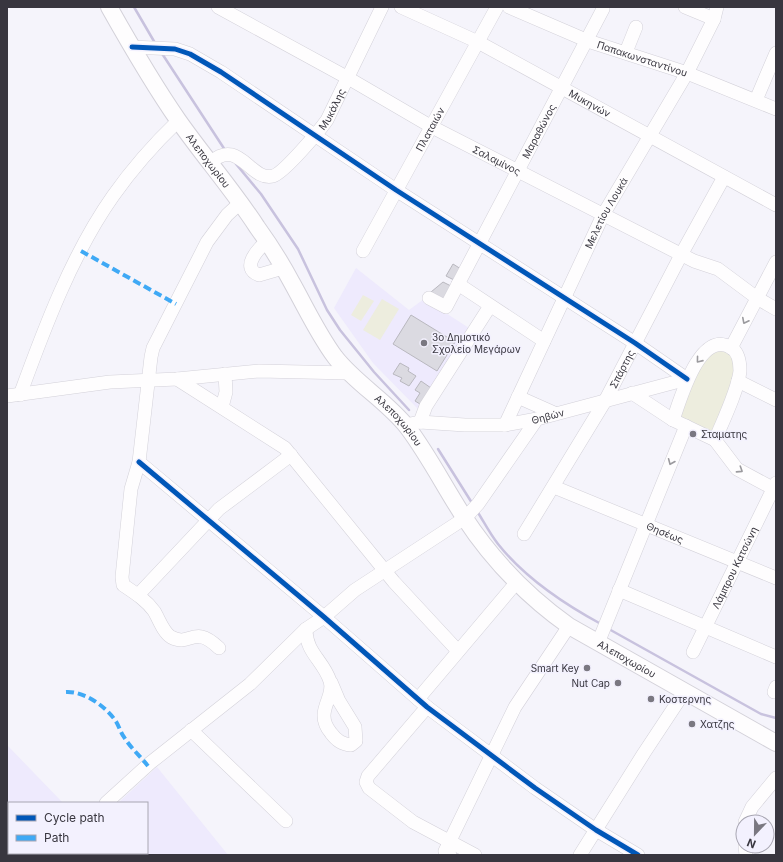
<svg xmlns="http://www.w3.org/2000/svg" width="783" height="862" viewBox="0 0 783 862" font-family="Inter,sans-serif">
  <rect width="100%" height="100%" fill="#f5f4fb"/>
  <g fill="#eeeafd">
    <path d="M356 268 409 310 424 299 469 328 419 410 373 363 334 308Z"/>
    <path d="M7 745 63 803H9V831L7 829Z"/>
    <path d="M157 767 228 855H82L80 853H147V803H118Z"/>
  </g>
  <g fill="#ededde">
    <path d="M363 295 374 301 361 321 351 315Z"/>
    <path d="M382 299 399 309 380 340 363 330Z"/>
    <path d="M729 349 738 368 713 437 674 419 706 352Z"/>
  </g>
  <g fill="none" stroke-linecap="round" stroke-linejoin="round">
    <g stroke="#c8c2de" stroke-width="2.5">
      <path d="M134 7 155 43"/>
      <path d="M161 52 225 150"/>
      <path d="M236 164 261 194 298 249 327 310 340 330 374 372 409 410"/>
      <path d="M438 449 472 503"/>
      <path d="M477 511C484 522 490 534 498 544 525 578 564 604 601 624"/>
      <path d="M607 628 761 714 776 718"/>
    </g>
  </g>
  <g fill="#dbdae1" stroke="#b9b8bf">
    <path d="M453 264 461 269 454 280 446 276Z"/>
    <path d="M443 282 451 286 445 300 431 292Z"/>
    <path d="M411 315 455 342 437 371 393 344Z"/>
    <path d="M400 363 409 368 408 371 416 376 409 386 400 381 402 378 393 374Z"/>
    <path d="M421 381 431 388 420 404 415 401 420 393 415 390Z"/>
  </g>
  <g fill="none" stroke-linecap="round" stroke-linejoin="round">
    <g stroke="#d3d1d9" stroke-width="14">
      <g id="minor">
        <path id="s1" d="M218 7 348 78 432 127 694 261 718 269 757 298 776 309"/>
        <path id="s2" d="M401 7 478 42 776 205"/>
        <path id="s3" d="M509 7 588 41 687 73 776 109"/>
        <path d="M685 7 714 19"/>
        <path d="M132 47 175 49 190 54 221 72 396 190 635 343 687 379"/>
        <path d="M626 52 636 27"/>
        <path d="M756 100 776 53"/>
        <path id="s4" d="M210 163C239 136 250 182 273 176 284 173 320 130 327 120L382 7"/>
        <path d="M267 241C258 249 240 268 259 275L283 268"/>
        <path id="s5" d="M363 251 497 7"/>
        <path d="M458 284 544 341"/>
        <path id="s6" d="M429 298 446 307 603 9"/>
        <path d="M731 348 776 262"/>
        <path d="M177 379 285 448 394 582 458 651"/>
        <path d="M738 381 776 400"/>
        <path d="M632 393 673 420 715 440 737 469 776 490"/>
        <path d="M20 395C44 329 72 254 113 196 132 169 154 144 178 121"/>
        <path d="M7 396 110 382 177 379 259 371 349 373"/>
        <path d="M518 397 554 413"/>
        <path d="M222 407 226 392 225 374"/>
        <path d="M673 420C680 401 699 330 730 347 738 351 740 362 740 371 738 390 723 421 715 440"/>
        <path d="M420 422 426 406 490 306"/>
        <path id="s7" d="M405 425 420 422 465 425H505L537 419 687 379"/>
        <path id="s8" d="M505 425 603 215 687 73 714 19 717 7"/>
        <path d="M139 462 324 617 427 707 535 788 596 830 638 855"/>
        <path id="s9" d="M554 487 776 578"/>
        <path id="s10" d="M524 534 605 401 681 255 724 177"/>
        <path d="M619 590 776 657"/>
        <path d="M138 595 219 509 291 455"/>
        <path d="M306 629C306 653 323 660 330 681 336 698 313 711 331 733 337 741 342 744 351 745L356 741 355 727 339 701 331 682"/>
        <path d="M598 643 686 426"/>
        <path d="M219 648C193 623 191 648 171 637 163 632 159 619 154 611 146 600 135 593 123 585L122 577 131 489 139 462 151 357 153 348 207 242 227 215 241 202"/>
        <path id="s11" d="M693 652 776 483"/>
        <path d="M774 692 776 687"/>
        <path d="M418 699 516 583"/>
        <path d="M427 707 368 776 366 782 369 788 413 822 475 855"/>
        <path d="M191 730 286 821"/>
        <path d="M106 803 150 763 250 684 306 629 324 617 355 590 465 518 478 504 537 419"/>
        <path d="M745 822 752 807 776 778"/>
        <path d="M745 846 746 855"/>
        <path d="M45 855 48 853"/>
        <path d="M450 855 445 851 515 707 569 626"/>
        <path d="M580 855 644 753 685 691"/>
      </g>
    </g>
    <g stroke="#d3d1d9" stroke-width="18">
      <g id="major">
        <path id="s12" d="M109 7C131 46 153 84 178 120 204 157 233 190 257 227 270 245 282 264 292 283 306 308 318 334 335 357 356 384 387 401 408 428 429 456 445 488 464 517 492 560 527 596 569 626L776 743"/>
      </g>
    </g>
    <use href="#minor" stroke="#fefdfe" stroke-width="13"/>
    <use href="#major" stroke="#fefdfe" stroke-width="16"/>
    <g stroke="#3fa9f5" stroke-width="4" stroke-dasharray="8 4" stroke-linecap="butt">
      <path d="M81 251 176 304"/>
      <path d="M66 692C84 691 105 706 115 720 119 725 120 732 124 737 130 747 140 756 148 766"/>
    </g>
    <g stroke="#f3f1fe" stroke-width="8">
      <g id="cycleway">
        <path d="M132 47 175 49 190 54 221 72 396 190 635 343 687 379"/>
        <path d="M139 462 324 617 427 707 535 788 596 830 638 855"/>
      </g>
    </g>
    <use href="#cycleway" stroke="#0057b8" stroke-width="5"/>
  </g>
  <defs><path id="oneway-chevron" d="M-2-3.5L2.5 0L-2 3.5" fill="none" stroke-width="1.6" stroke-linecap="round" stroke-linejoin="round"/></defs>
  <g stroke="#9b9a9e">
    <use href="#oneway-chevron" transform="translate(745 321) rotate(117)"/>
    <use href="#oneway-chevron" transform="translate(699 360) rotate(129)"/>
    <use href="#oneway-chevron" transform="translate(671 462) rotate(113)"/>
    <use href="#oneway-chevron" transform="translate(740 470) rotate(33)"/>
  </g>
  <g fill="#7a7881" stroke="#f3f1fe" stroke-width="1.5">
    <circle cx="424" cy="343" r="4"/>
    <circle cx="693" cy="434" r="4"/>
    <circle cx="587" cy="668" r="4"/>
    <circle cx="618" cy="683" r="4"/>
    <circle cx="651" cy="699" r="4"/>
    <circle cx="692" cy="724" r="4"/>
  </g>
  <g text-anchor="middle" stroke-width="3" stroke-linejoin="round" paint-order="stroke">
    <g font-size="10" fill="#38363f" stroke="#f3f1fe">
      <text dy="4" stroke="none"><textPath href="#s3" startOffset="143">Παπακωνσταντίνου</textPath></text>
      <text dy="4" stroke="none"><textPath href="#s2" startOffset="212">Μυκηνών</textPath></text>
      <text dy="4" stroke="none"><textPath href="#s4" startOffset="162">Μυκάλης</textPath></text>
      <text dy="4" stroke="none"><textPath href="#s5" startOffset="139">Πλαταιών</textPath></text>
      <text dy="4" stroke="none"><textPath href="#s6" startOffset="218">Μαραθώνος</textPath></text>
      <text dy="4" stroke="none"><textPath href="#s12" startOffset="183">Αλεποχωρίου</textPath></text>
      <text dy="4" stroke="none"><textPath href="#s1" startOffset="318">Σαλαμίνος</textPath></text>
      <text dy="4" stroke="none"><textPath href="#s8" startOffset="235">Μελετίου Λουκά</textPath></text>
      <text dy="4" stroke="none"><textPath href="#s10" startOffset="192">Σπάρτης</textPath></text>
      <text dy="4" stroke="none"><textPath href="#s7" startOffset="144">Θηβών</textPath></text>
      <text dy="4" stroke="none"><textPath href="#s12" startOffset="507">Αλεποχωρίου</textPath></text>
      <text dy="4" stroke="none"><textPath href="#s9" startOffset="120">Θησέως</textPath></text>
      <text dy="4" stroke="none"><textPath href="#s11" startOffset="94">Λάμπρου Κατσώνη</textPath></text>
      <text dy="4" stroke="none"><textPath href="#s12" startOffset="843">Αλεποχωρίου</textPath></text>
    </g>
    <g font-size="10" fill="#38363f" stroke="#f3f1fe" text-anchor="start">
      <text x="432" y="341">3ο Δημοτικό<tspan x="432" dy="12">Σχολείο Μεγάρων</tspan></text>
      <text x="701" y="438">Σταματης</text>
      <text x="579" y="672" text-anchor="end">Smart Key</text>
      <text x="610" y="687" text-anchor="end">Nut Cap</text>
      <text x="659" y="703">Κοστερνης</text>
      <text x="700" y="728">Χατζης</text>
    </g>
  </g>
  <rect width="783" height="862" fill="none" stroke="#38363f" stroke-width="16"/>
  <rect x="8" y="802" width="140" height="52" fill="#f3f1fe" stroke="#a8a6b2"/>
  <rect x="16" y="815" width="20" height="6" fill="#0057b8" stroke="#a8a6b2"/>
  <text x="44" y="822" font-size="12" fill="#38363f">Cycle path</text>
  <rect x="16" y="835" width="20" height="6" fill="#3fa9f5" stroke="#a8a6b2"/>
  <text x="44" y="842" font-size="12" fill="#38363f">Path</text>
  <g transform="translate(755 834) rotate(202)"><circle r="19" fill="#f3f1fe" stroke="#a8a6b2"/>
  <path d="M0-3L7 15L0 10L-7 15Z" fill="#7a7881"/>
  <text y="-6" font-size="11" font-weight="bold" text-anchor="middle" fill="#38363f">N</text>
  </g>
</svg>
